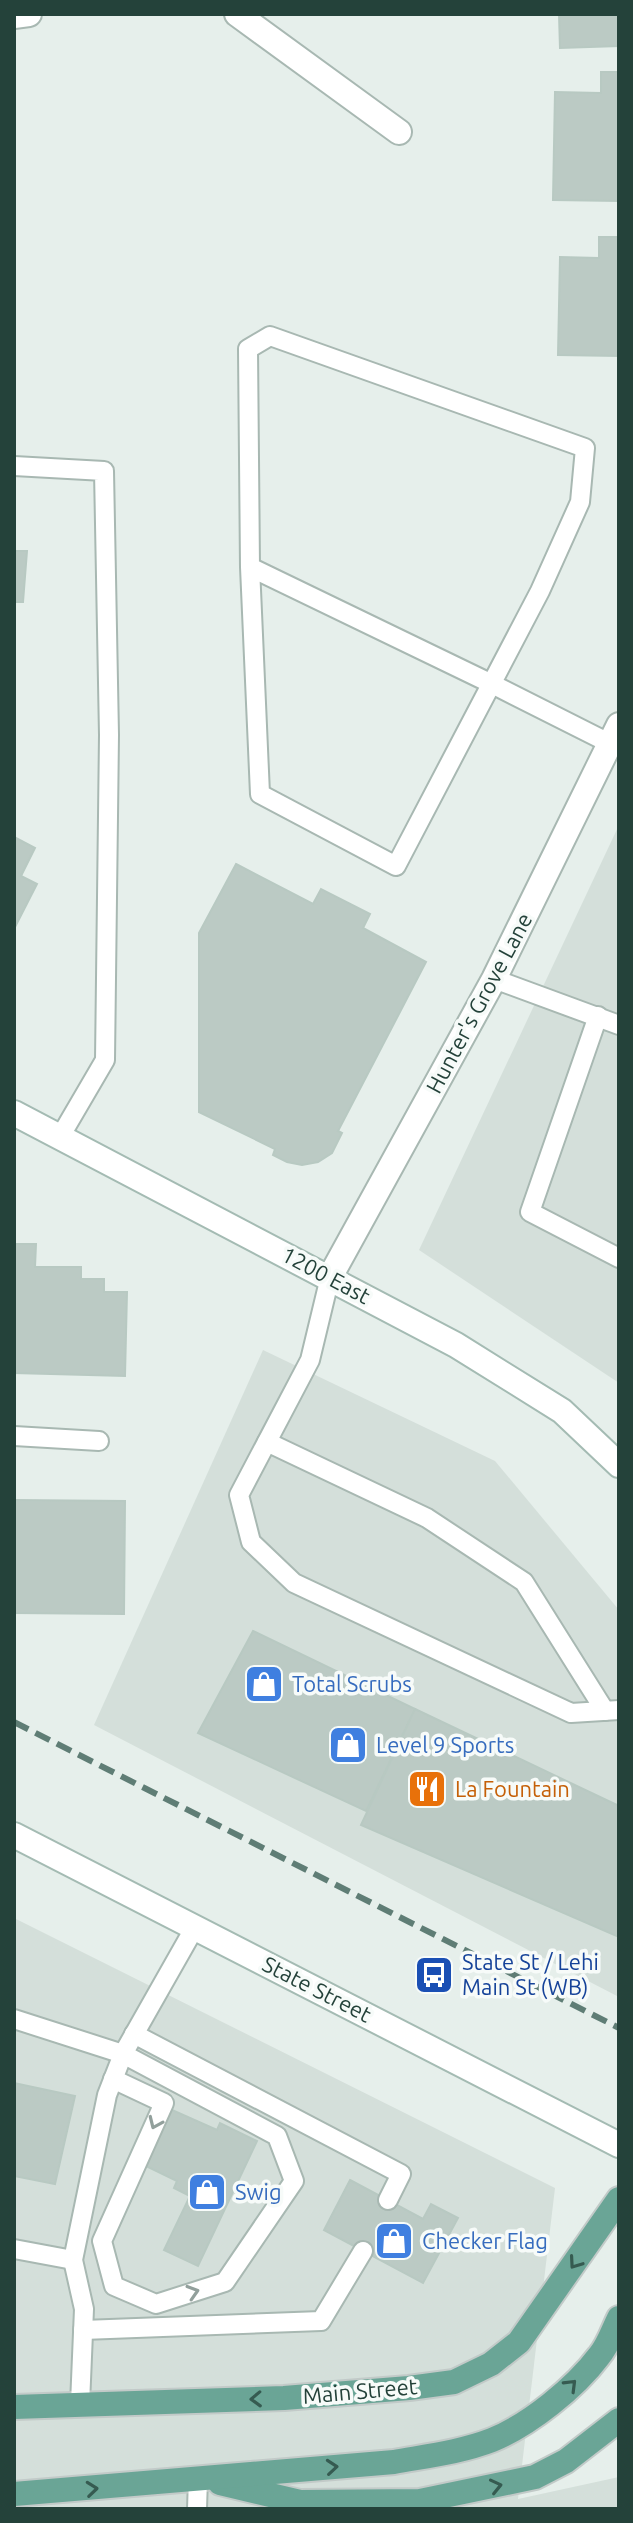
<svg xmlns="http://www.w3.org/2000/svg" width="633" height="2523" viewBox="0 0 633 2523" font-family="Ubuntu,sans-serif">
  <rect width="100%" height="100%" fill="#e6efeb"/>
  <g fill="#d4dfda">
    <path d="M619 825V1383L419 1250Z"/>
    <path d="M263 1350 495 1461 619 1610 617 1996 94 1725Z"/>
    <path d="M14 1918 555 2188 518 2499 619 2477V2509H14Z"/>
  </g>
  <g fill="#bbcac4" stroke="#b8c9c2" stroke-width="2">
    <path d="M559 14H619V46L560 48Z"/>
    <path d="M601 72H619V201L553 200 555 92 601 93Z"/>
    <path d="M599 237H619V356L558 355 560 257 599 258Z"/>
    <path d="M14 551H27L23 602H14Z"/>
    <path d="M14 837 35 848 21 876 37 884 14 929Z"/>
    <path d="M236 864 313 904 321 889 370 914 363 928 426 962 338 1131 342 1133 332 1153 318 1162 302 1165 287 1162 273 1155 275 1149 199 1112V933Z"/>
    <path d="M14 1244H36L35 1267H81V1279H104V1292H127L125 1376 14 1373Z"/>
    <path d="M14 1500 125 1501 124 1614 14 1613Z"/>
    <path d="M253 1631 415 1709 366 1811 198 1733Z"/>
    <path d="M415 1709 619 1806V1937L361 1825Z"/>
    <path d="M14 2083 75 2096 55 2184 14 2176Z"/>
    <path d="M172 2110 217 2130 220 2123 257 2141 198 2266 164 2250 190 2196 174 2188 177 2181 146 2166Z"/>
    <path d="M350 2180 423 2219 431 2204 458 2218 423 2283 324 2230Z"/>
  </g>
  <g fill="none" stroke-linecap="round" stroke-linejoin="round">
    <g stroke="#a8b8b2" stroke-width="22">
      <g id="service">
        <path d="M14 466 104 471 109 735 105 1060 60 1137"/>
        <path d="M250 567 260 794 396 866 540 591 580 502 585 448 270 336 248 349 250 567 492 684 611 744"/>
        <path d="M494 979 619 1025"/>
        <path d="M598 1016 530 1212 619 1258"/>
        <path d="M330 1277 310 1360 239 1495 251 1542 294 1583 571 1713 619 1710"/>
        <path d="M14 1436 99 1441"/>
        <path d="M267 1442 427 1518 524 1582 605 1711"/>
        <path d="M14 2019 123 2054 277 2136 294 2181 225 2282 156 2304 114 2286 102 2241 164 2103 113 2079"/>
        <path d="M134 2034 401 2174 388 2200"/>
        <path d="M14 2249 73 2260"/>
        <path d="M83 2330 321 2321 363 2251"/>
        <path d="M80 2404 84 2309 73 2260 107 2095 123 2054 195 1927"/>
        <path d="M197 2509 198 2478"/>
      </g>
    </g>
    <g stroke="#a8b8b2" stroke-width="28">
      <g id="minor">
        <path d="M237 14 399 132"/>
        <path d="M14 16 29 14"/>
        <path d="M330 1277 494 979 619 725"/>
      </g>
    </g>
    <g stroke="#a4bbb3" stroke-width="28">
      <g id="secondary">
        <path d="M14 1113 456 1345 562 1411 619 1465"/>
        <path d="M14 1835 619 2145"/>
      </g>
    </g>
    <g stroke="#c2cac8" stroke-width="28">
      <g id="primary">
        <path d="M14 2407 284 2398 409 2388 454 2382 491 2364 519 2342 619 2199"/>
        <path d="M220 2483 300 2502 420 2501 535 2477 566 2461 619 2420"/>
        <path d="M14 2494 394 2462C427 2456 461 2452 492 2440 529 2425 575 2388 599 2356 608 2346 613 2330 619 2318"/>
      </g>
    </g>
    <use href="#service" stroke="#fff" stroke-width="18"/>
    <use href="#minor" stroke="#fff" stroke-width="24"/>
    <use href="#secondary" stroke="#fff" stroke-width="24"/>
    <use href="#primary" stroke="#6aa596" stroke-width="24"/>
    <path stroke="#5f7d75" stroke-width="6" stroke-dasharray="16 8" stroke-linecap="butt" d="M14 1722 619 2028"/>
  </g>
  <defs><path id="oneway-chevron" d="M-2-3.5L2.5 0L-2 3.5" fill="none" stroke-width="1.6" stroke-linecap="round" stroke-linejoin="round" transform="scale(2)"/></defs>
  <g stroke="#92a09c">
    <use href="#oneway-chevron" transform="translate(155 2123) rotate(114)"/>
    <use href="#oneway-chevron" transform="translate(193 2292) rotate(-17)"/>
  </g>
  <g stroke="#365b51">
    <use href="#oneway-chevron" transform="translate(575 2263) rotate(125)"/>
    <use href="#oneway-chevron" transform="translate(571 2385) rotate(-45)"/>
    <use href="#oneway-chevron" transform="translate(256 2399) rotate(178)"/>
    <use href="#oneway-chevron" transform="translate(332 2467) rotate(-5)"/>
    <use href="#oneway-chevron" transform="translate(496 2486) rotate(-13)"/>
    <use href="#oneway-chevron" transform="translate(92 2489) rotate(-6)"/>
  </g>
  <defs>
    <g id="shop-square" transform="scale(2)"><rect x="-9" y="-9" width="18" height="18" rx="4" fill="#3f7fe0" stroke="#f7fbf9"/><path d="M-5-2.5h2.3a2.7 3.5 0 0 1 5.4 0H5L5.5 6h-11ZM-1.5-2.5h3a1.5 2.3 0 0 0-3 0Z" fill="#fff"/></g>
    <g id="restaurant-square" transform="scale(2)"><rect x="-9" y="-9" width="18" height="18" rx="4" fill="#e8710a" stroke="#f7fbf9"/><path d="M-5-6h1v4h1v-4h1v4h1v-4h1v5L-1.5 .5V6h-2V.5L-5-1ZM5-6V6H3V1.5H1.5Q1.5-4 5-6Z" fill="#fff"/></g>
    <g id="bus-square" transform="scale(2)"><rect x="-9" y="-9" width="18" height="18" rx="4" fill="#1a4fb4" stroke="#f7fbf9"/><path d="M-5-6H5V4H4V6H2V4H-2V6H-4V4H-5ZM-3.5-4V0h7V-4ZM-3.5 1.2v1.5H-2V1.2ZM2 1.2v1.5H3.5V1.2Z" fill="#fff"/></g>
  </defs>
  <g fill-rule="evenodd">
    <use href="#shop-square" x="264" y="1684"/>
    <use href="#shop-square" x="348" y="1745"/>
    <use href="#restaurant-square" x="427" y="1789"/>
    <use href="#bus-square" x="434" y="1975"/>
    <use href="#shop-square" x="207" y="2192"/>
    <use href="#shop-square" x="394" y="2241"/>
  </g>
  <g text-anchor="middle" stroke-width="7" stroke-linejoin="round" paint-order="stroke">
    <g font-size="22" fill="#24423a" stroke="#f7fbf9">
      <text transform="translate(479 1003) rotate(-62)" y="8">Hunter's Grove Lane</text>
      <text transform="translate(326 1275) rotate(28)" y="8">1200 East</text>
      <text transform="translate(317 1989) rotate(27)" y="8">State Street</text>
      <text transform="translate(360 2391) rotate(-5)" y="8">Main Street</text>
    </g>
    <g font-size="22" fill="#366cbe" stroke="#f7fbf9" text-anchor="start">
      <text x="292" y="1692">Total Scrubs</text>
      <text x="376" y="1753">Level 9 Sports</text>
      <text x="235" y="2200">Swig</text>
      <text x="422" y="2249">Checker Flag</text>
    </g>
    <g font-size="22" fill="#c56008" stroke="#f7fbf9" text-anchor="start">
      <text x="455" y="1797">La Fountain</text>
    </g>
    <g font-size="22" fill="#164399" stroke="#f7fbf9" text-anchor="start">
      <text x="462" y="1970">State St / Lehi<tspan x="462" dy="25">Main St (WB)</tspan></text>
    </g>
  </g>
  <rect width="633" height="2523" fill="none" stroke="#24423a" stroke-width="32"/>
</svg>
